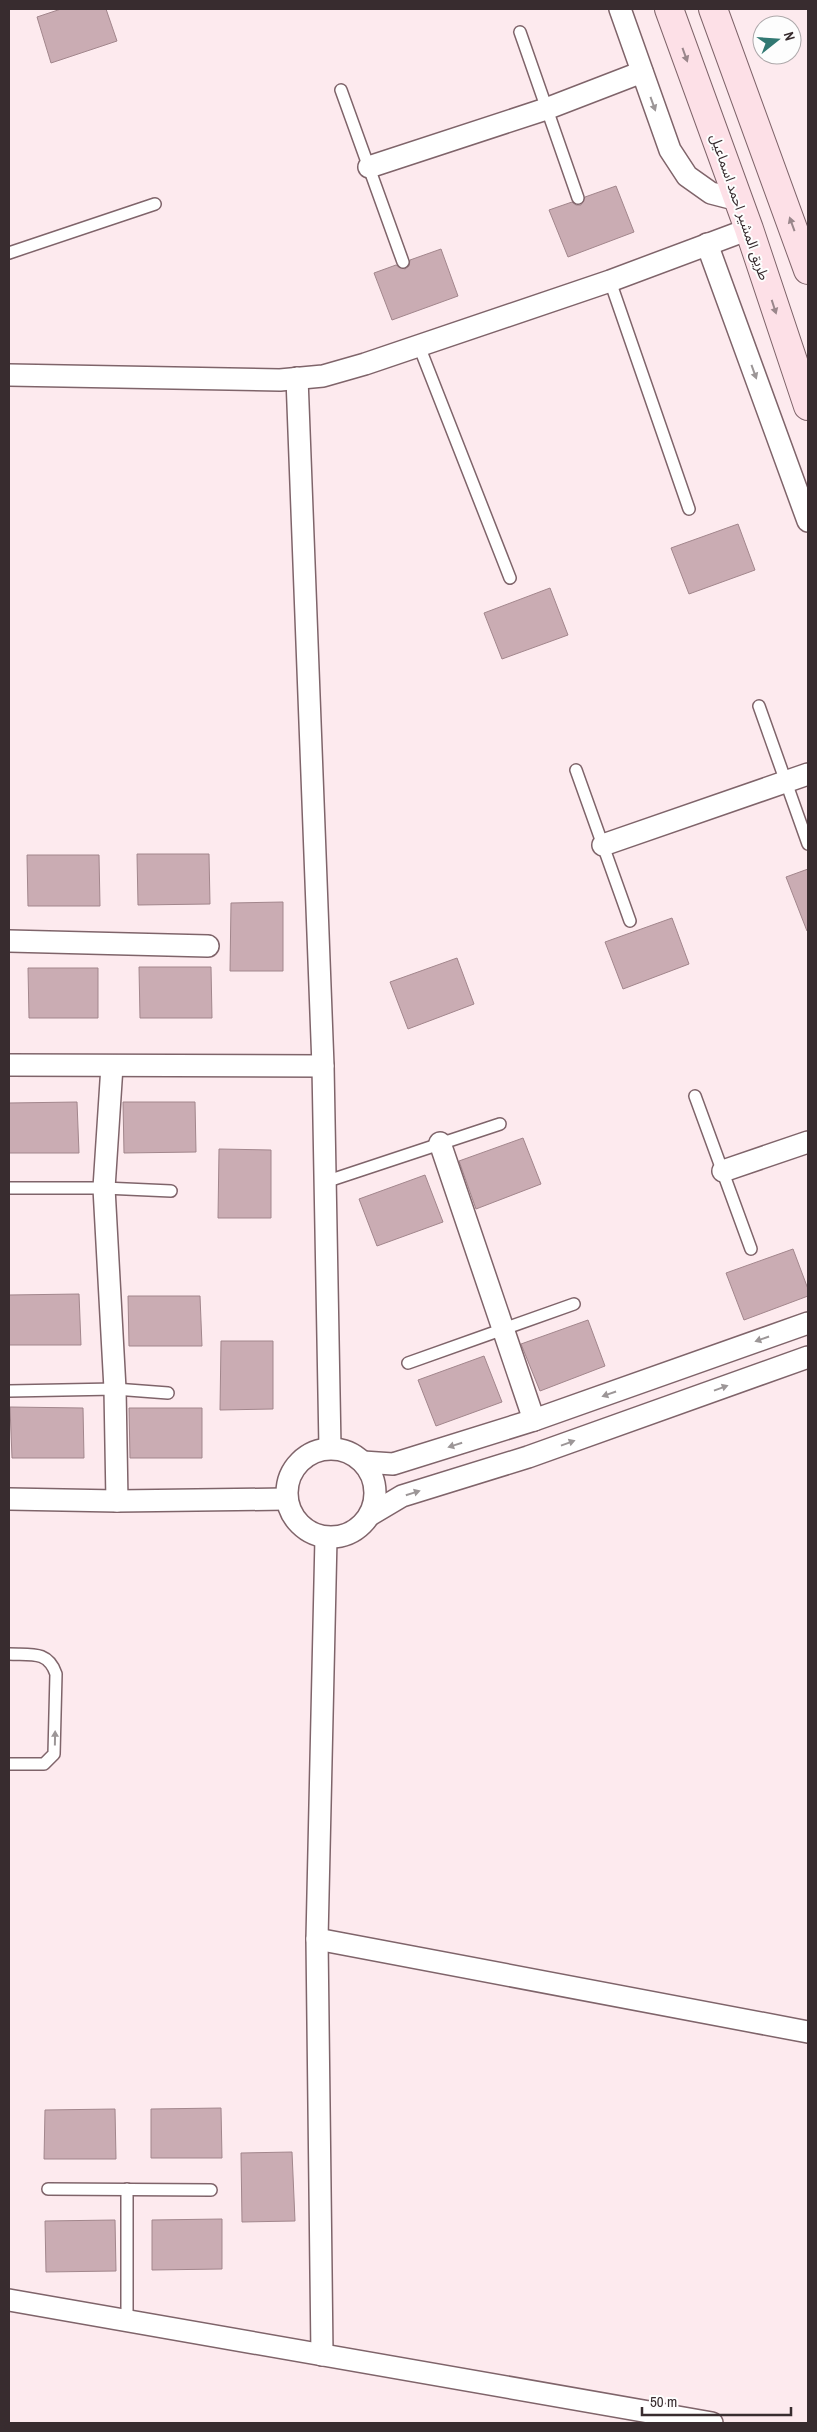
<svg xmlns="http://www.w3.org/2000/svg" width="817" height="2432" viewBox="0 0 817 2432" font-family="'Archivo Narrow','Noto Sans Arabic',sans-serif">
  <rect width="100%" height="100%" fill="#fdeaee"/>
  <g fill="#caacb3" stroke="#a2868c">
    <path d="M61 9H106L117 41 51 63 37 17Z"/>
    <path d="M616 186 634 232 568 257 549 210 572 202 576 205H581L585 197Z"/>
    <path d="M441 249 458 296 392 320 374 273 396 265 405 269 409 266 410 260Z"/>
    <path d="M738 524 755 570 689 594 671 548Z"/>
    <path d="M550 588 568 635 502 659 484 613Z"/>
    <path d="M137 854H209L210 904 138 905Z"/>
    <path d="M27 855H99L100 906H28Z"/>
    <path d="M808 869V931H807L786 877Z"/>
    <path d="M283 902V971H230L231 903Z"/>
    <path d="M672 918 689 964 623 989 605 942Z"/>
    <path d="M457 958 474 1004 408 1029 390 982Z"/>
    <path d="M139 967H211L212 1018H140Z"/>
    <path d="M28 968H98V1018H29Z"/>
    <path d="M77 1102 79 1153H9V1103Z"/>
    <path d="M123 1102H195L196 1152 124 1153Z"/>
    <path d="M523 1138 541 1184 476 1209 459 1161Z"/>
    <path d="M219 1149 271 1150V1218H218Z"/>
    <path d="M425 1175 443 1222 377 1246 359 1199Z"/>
    <path d="M793 1249 808 1289V1296L744 1320 726 1273Z"/>
    <path d="M79 1294 81 1345H9V1295Z"/>
    <path d="M128 1296H200L202 1346H129Z"/>
    <path d="M588 1320 605 1366 540 1391 521 1344Z"/>
    <path d="M221 1341H273V1409L220 1410Z"/>
    <path d="M484 1356 502 1402 436 1426 418 1380Z"/>
    <path d="M10 1407 83 1408 84 1458H12Z"/>
    <path d="M129 1408H202V1458H130Z"/>
    <path d="M221 2108 222 2158H151V2109Z"/>
    <path d="M115 2109 116 2159H44L45 2110Z"/>
    <path d="M292 2152 295 2221 242 2222 241 2153Z"/>
    <path d="M222 2219V2269L152 2270V2220Z"/>
    <path d="M115 2220 116 2271 46 2272 45 2221Z"/>
  </g>
  <g fill="none" stroke-linecap="round" stroke-linejoin="round">
    <g stroke="#7f646a" stroke-width="14">
      <g id="lane">
        <path d="M520 32 578 198"/>
        <path d="M341 90 403 262"/>
        <path d="M9 253 155 204"/>
        <path d="M610 281 689 509"/>
        <path d="M419 346 510 578"/>
        <path d="M759 706 808 844"/>
        <path d="M576 770 630 921"/>
        <path d="M695 1096 751 1249"/>
        <path d="M325 1182 500 1124"/>
        <path d="M9 1188H104L171 1191"/>
        <path d="M408 1363 574 1304"/>
        <path d="M9 1391 115 1389 168 1393"/>
        <path d="M9 1654C30 1655 48 1650 56 1674L54 1754 44 1764H9"/>
        <path d="M48 2189 211 2190"/>
        <path d="M127 2320V2189"/>
      </g>
    </g>
    <g stroke="#7f646a" stroke-width="24">
      <g id="street">
        <path d="M620 9 670 150 687 176 711 193 738 200"/>
        <path d="M369 167 546 109 642 72"/>
        <path d="M707 244 808 521"/>
        <path d="M9 375 280 380 323 376 365 364 610 281 749 229"/>
        <path d="M297 378 323 1066 330 1448"/>
        <path d="M603 845 808 774"/>
        <path d="M9 941 208 946"/>
        <path d="M9 1065 323 1066"/>
        <path d="M112 1066 104 1188 115 1389 117 1501"/>
        <path d="M440 1143 534 1420"/>
        <path d="M723 1171 808 1142"/>
        <circle cx="331" cy="1493" r="44"/>
        <path d="M363 1462 393 1464 534 1420 808 1323"/>
        <path d="M9 1499 117 1501 286 1499"/>
        <path d="M370 1515 402 1496 528 1457 808 1357"/>
        <path d="M317 1939 808 2032"/>
        <path d="M9 2300 712 2423"/>
        <path d="M322 2355 317 1939 326 1538"/>
      </g>
    </g>
    <g stroke="#7f646a" stroke-width="30">
      <g id="secondary">
        <path d="M669 9 749 229 808 406"/>
        <path d="M713 9 808 270"/>
      </g>
    </g>
    <use href="#lane" stroke="#fff" stroke-width="11"/>
    <use href="#street" stroke="#fff" stroke-width="21"/>
    <use href="#secondary" stroke="#fde0e7" stroke-width="28"/>
  </g>
  <defs><path id="oneway-solid" d="M-6-.8H1V-3.2L6.5 0L1 3.2V.8H-6Z" transform="scale(1.25)"/></defs>
  <g fill="#9a868b">
    <use href="#oneway-solid" transform="translate(685 55) rotate(70)"/>
    <use href="#oneway-solid" transform="translate(792 224) rotate(-110)"/>
    <use href="#oneway-solid" transform="translate(774 307) rotate(72)"/>
  </g>
  <g fill="#9c9697">
    <use href="#oneway-solid" transform="translate(653 104) rotate(70)"/>
    <use href="#oneway-solid" transform="translate(754 372) rotate(70)"/>
    <use href="#oneway-solid" transform="translate(762 1339) rotate(161)"/>
    <use href="#oneway-solid" transform="translate(721 1388) rotate(-20)"/>
    <use href="#oneway-solid" transform="translate(609 1394) rotate(161)"/>
    <use href="#oneway-solid" transform="translate(568 1443) rotate(-20)"/>
    <use href="#oneway-solid" transform="translate(455 1445) rotate(163)"/>
    <use href="#oneway-solid" transform="translate(413 1493) rotate(-17)"/>
    <use href="#oneway-solid" transform="translate(55 1738) rotate(-89)"/>
  </g>
  <g text-anchor="middle" stroke-width="4" stroke-linejoin="round" paint-order="stroke">
    <g font-size="14" fill="#382c2f" stroke="#fdfdfd">
      <text transform="translate(740 207) rotate(71)" y="5">طريق المشير احمد اسماعيل</text>
    </g>
  </g>
  <rect width="817" height="2432" fill="none" stroke="#382c2f" stroke-width="20"/>
  <g transform="translate(777 40) rotate(73)"><circle r="24" fill="#fdfdfd" stroke="#aea9ab"/>
  <path d="M0-4L9 19L0 12L-9 19Z" fill="#317872"/>
  <text y="-8" font-size="14" font-weight="bold" text-anchor="middle" fill="#382c2f">N</text>
  </g>
  <path d="M642 2407v8h149v-8" fill="none" stroke="#382c2f" stroke-width="2.5"/>
  <text x="650" y="2407" font-size="15" fill="#382c2f" stroke="#fdfdfd" stroke-width="4" paint-order="stroke">50 m</text>
</svg>
